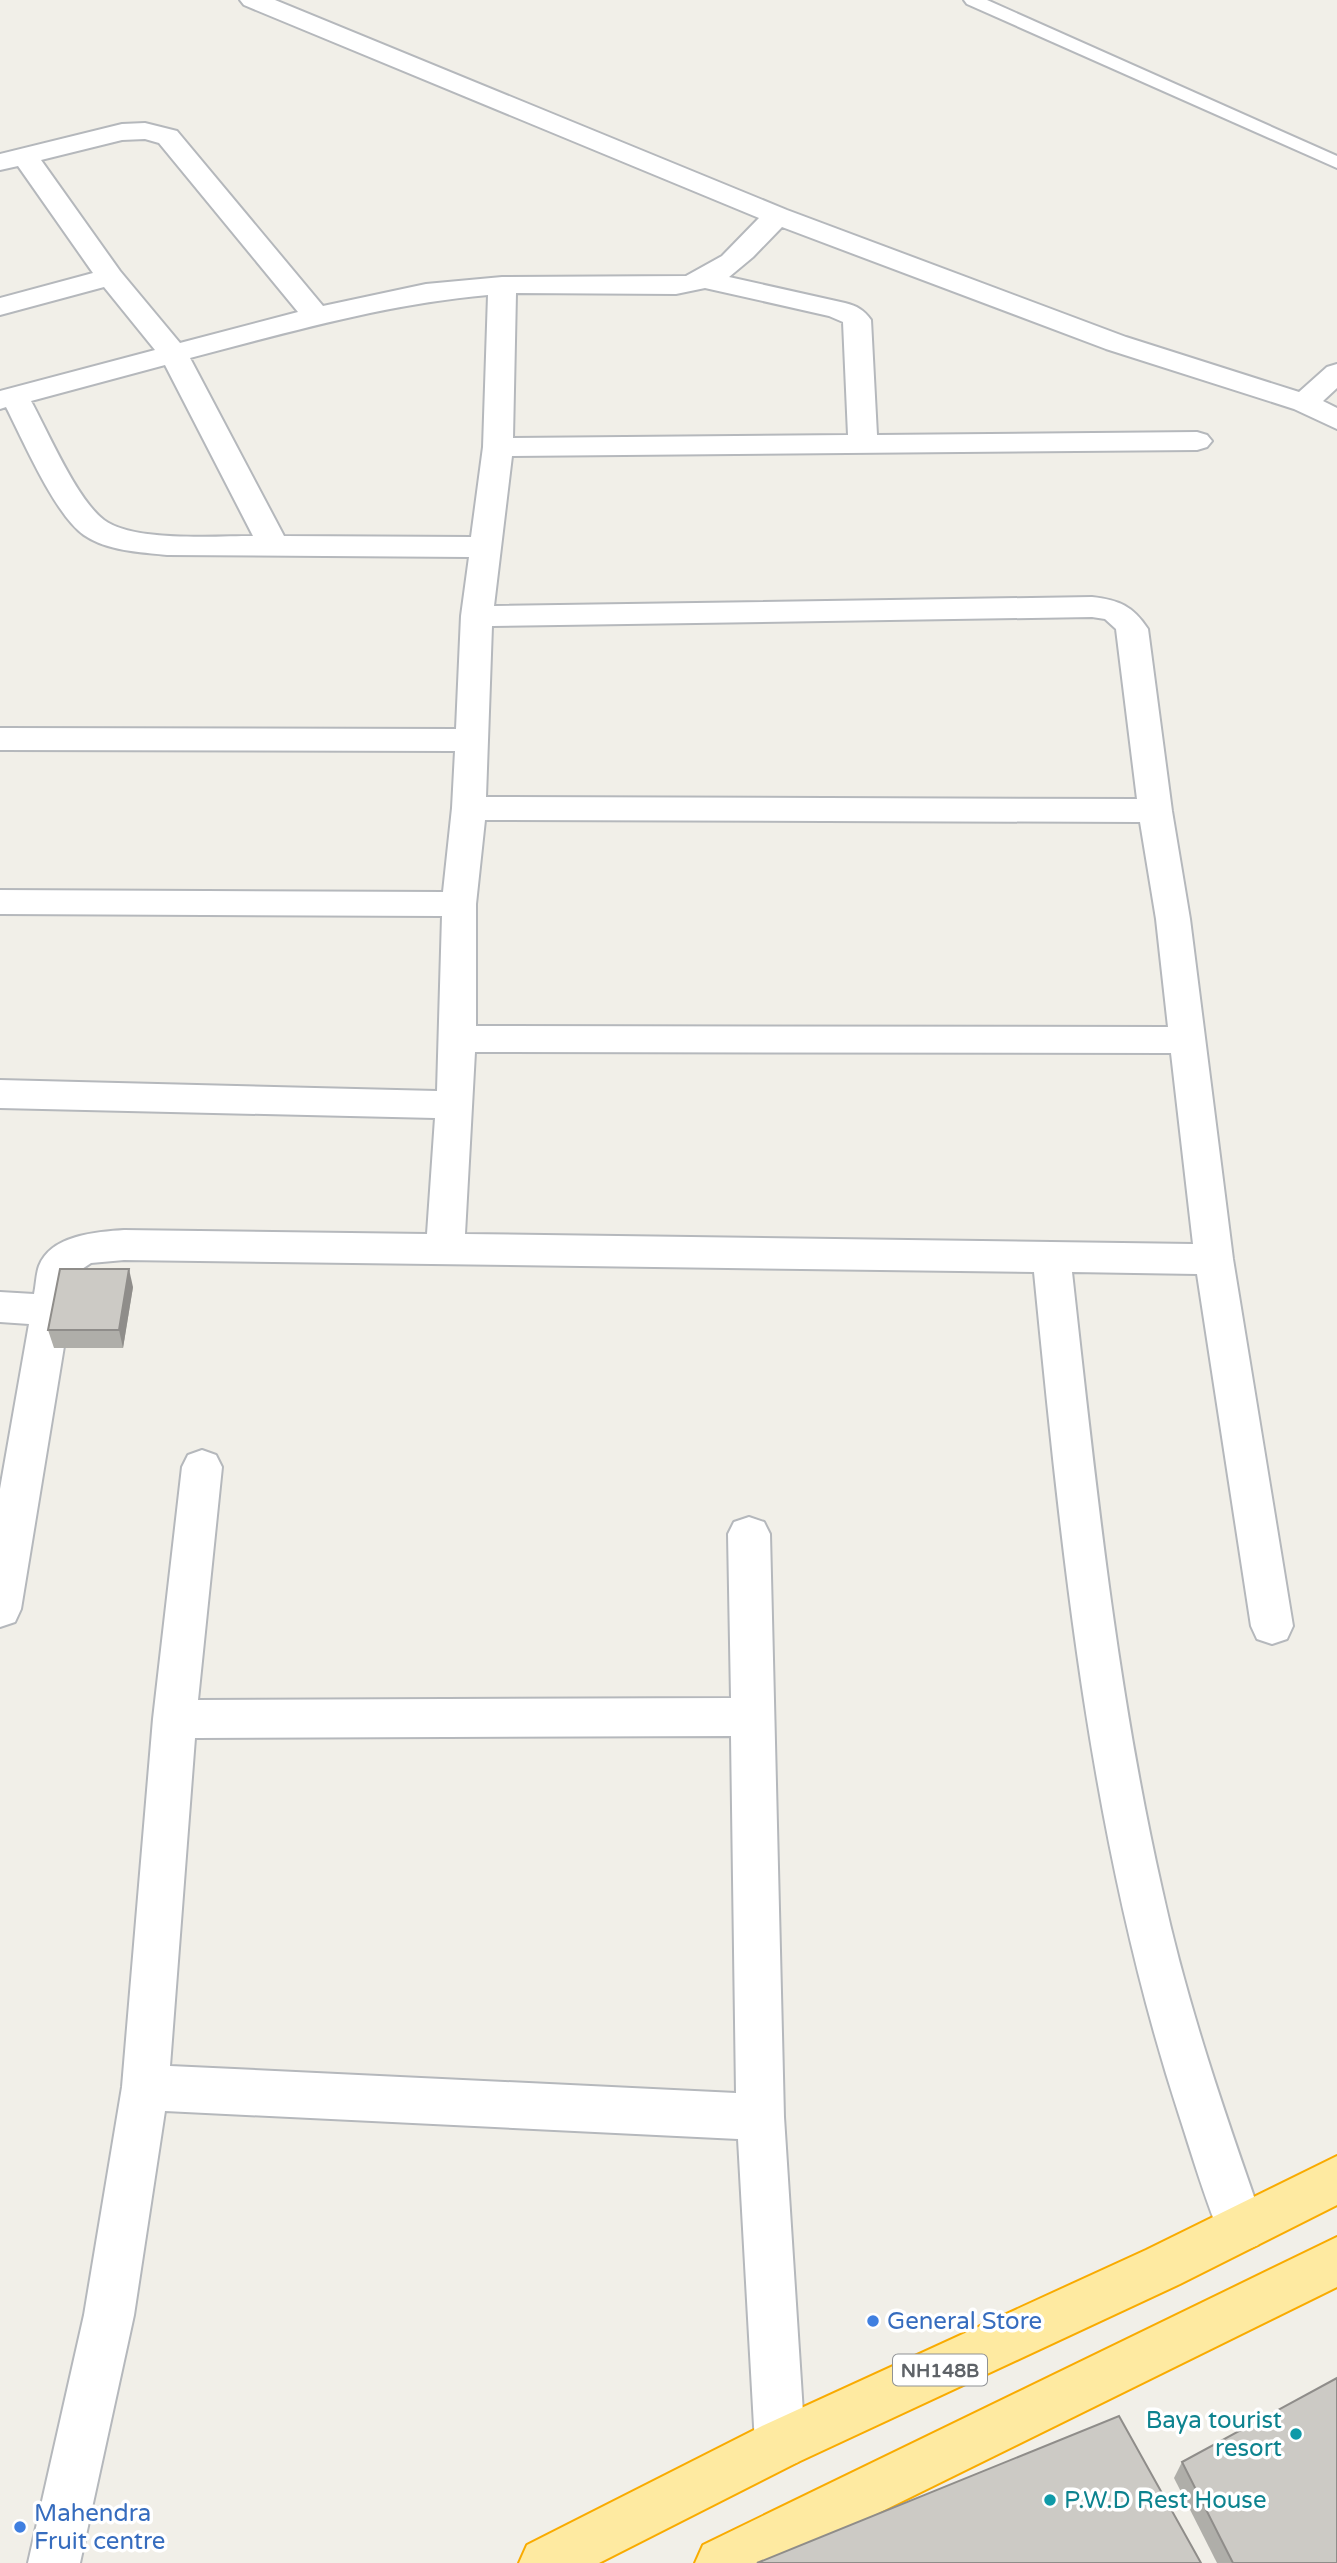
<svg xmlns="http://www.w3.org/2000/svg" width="1337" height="2563" viewBox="0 0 1337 2563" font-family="'Varela Round',sans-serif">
  <rect width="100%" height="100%" fill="#f1efe8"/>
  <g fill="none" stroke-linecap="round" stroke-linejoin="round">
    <g stroke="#b5b8bc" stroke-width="4">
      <path id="service" d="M964 0H987L1337 156V168L967 4Z"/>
    </g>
    <g stroke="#b5b8bc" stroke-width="4">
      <g id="minor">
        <path d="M240 0H275L787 210 1126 337 1299 392 1327 367 1337 364V388L1323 401 1337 408V429L1294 409 1106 349 782 227 753 257 729 277 845 303C857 306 864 310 871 320L877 435 1197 432 1207 435 1212 441 1207 447 1197 450 512 456 494 606 1092 597C1119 600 1133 606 1148 629L1172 811 1190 919 1233 1259 1293 1626 1287 1639 1272 1644 1257 1639 1251 1626 1197 1274 1072 1272C1095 1479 1116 1686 1162 1889 1187 2005 1226 2117 1265 2228L1258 2245 1241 2252 1224 2245C1206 2203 1193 2158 1179 2115 1090 1842 1062 1556 1034 1272L124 1260 91 1263 76 1273 21 1609 15 1622 0 1627V1489L29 1324 0 1322V1292L34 1294C36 1285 36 1274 39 1266 51 1235 96 1232 124 1230L427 1234 435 1118 0 1108V1080L437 1091 442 916 0 914V890L443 892 452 808 455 751 0 750V728L456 729 461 616 469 557 167 555C140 552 107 551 84 535 55 515 23 440 6 407L0 409V391L155 350 104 287 0 315V298L93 273 18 166 0 170V154L122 124 145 123 177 131 323 306 426 284 502 277 686 276 722 256 759 218 244 5ZM145 139 159 143 298 312 180 343 120 271 41 160 122 140ZM705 288 829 316 843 322 848 435 513 438 516 293 676 294ZM488 295 483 447 471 537 284 536 190 358C289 332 386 304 488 295ZM165 365 253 536C216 536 133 542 104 520 77 500 48 432 31 401ZM1092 617 1105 619 1116 629 1137 799 486 797 492 626ZM485 820 1140 822 1156 919 1168 1027 476 1026V904ZM475 1052 1171 1053 1193 1244 465 1234Z"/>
        <path d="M202 1450 216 1455 222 1467 198 1700 731 1698 728 1534 734 1522 749 1517 764 1522 770 1534 784 2117 805 2444 798 2462 780 2469 762 2462 755 2444 738 2139 165 2111 134 2315 80 2563H28L84 2315 122 2087 153 1719 182 1467 188 1455ZM731 1736 736 2093 170 2066 195 1738Z"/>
      </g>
    </g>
    <g stroke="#f9ab00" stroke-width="4">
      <g id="trunk">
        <path d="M1337 2156V2205L1180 2284 798 2462 599 2563H519L527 2545 762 2426 1146 2250Z"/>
        <path d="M1337 2237V2287L777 2563H695L703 2545Z"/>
      </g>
    </g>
    <use href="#service" fill="#fff" fill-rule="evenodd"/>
    <use href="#minor" fill="#fff" fill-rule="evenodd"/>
    <use href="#trunk" fill="#feeaa1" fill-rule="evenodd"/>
  </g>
  <g fill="#afaea9">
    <path d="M133 1287 123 1348H54L48 1330Z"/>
    <path d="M1182 2462 1337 2563H1217L1174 2478Z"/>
  </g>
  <path fill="#8f8d8a" d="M129 1269 133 1287 123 1348 119 1330Z"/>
  <g fill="#cccac5" stroke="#8f8d8a" stroke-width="2">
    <path d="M60 1269H129L119 1330H48Z"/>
    <path d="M1337 2378V2563H1233L1182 2462Z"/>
    <path d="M1119 2416 1201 2563H757Z"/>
  </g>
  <g fill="#3f7fe0" stroke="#fff" stroke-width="2.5">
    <circle cx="873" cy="2321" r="7"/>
    <circle cx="20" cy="2527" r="7"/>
  </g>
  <g fill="#0f9aa8" stroke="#fff" stroke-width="2.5">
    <circle cx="1296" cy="2434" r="7"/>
    <circle cx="1050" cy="2500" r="7"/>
  </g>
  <g text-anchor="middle" stroke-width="7" stroke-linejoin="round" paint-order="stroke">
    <rect fill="#fff" stroke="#8f9295" stroke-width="2" x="893" y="2354.5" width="94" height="31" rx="5"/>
    <g font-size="19" font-weight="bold" fill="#5f6368">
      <text x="940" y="2377">NH148B</text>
    </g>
    <g font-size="24" fill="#366cbe" stroke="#fff" text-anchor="start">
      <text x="887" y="2329">General Store</text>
      <text x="34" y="2521">Mahendra<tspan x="34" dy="28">Fruit centre</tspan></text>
    </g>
    <g font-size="24" fill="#0d838f" stroke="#fff" text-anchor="end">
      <text x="1282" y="2428">Baya tourist<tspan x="1282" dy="28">resort</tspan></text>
      <text x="1064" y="2508" text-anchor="start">P.W.D Rest House</text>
    </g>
  </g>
</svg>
